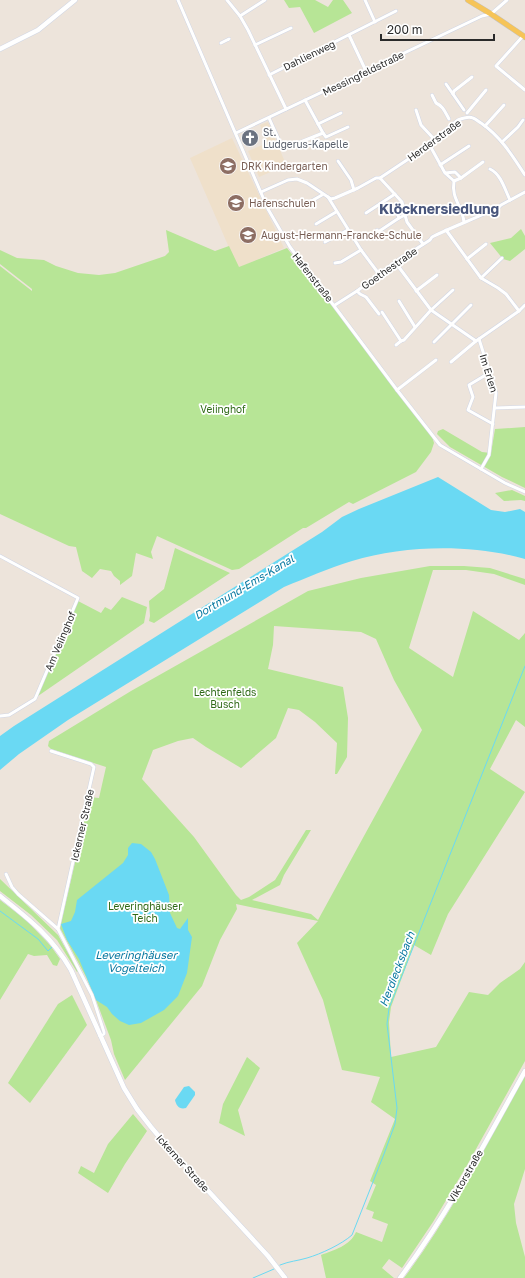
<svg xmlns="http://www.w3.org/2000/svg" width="525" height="1278" viewBox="0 0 525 1278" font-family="'Golos Text',sans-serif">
  <rect width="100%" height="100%" fill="#ede4db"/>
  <g fill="#efe0ca">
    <path d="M268 122 285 162 279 165 280 168 259 177 248 151 267 143 260 125Z"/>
    <path d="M232 138 284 248 238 268 190 158Z"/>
  </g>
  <g fill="#b7e596" fill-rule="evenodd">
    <path d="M284 0H315L328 7 333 0H343L352 13 314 33 300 7 289 8Z"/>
    <path d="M521 229 525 236V249L510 261 503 259 490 243 511 238Z"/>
    <path d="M166 230 215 251 229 246 239 267 287 248 431 433 434 443 431 452 416 472 353 504 349 502 306 528H303L239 569 232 570 157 536 151 552 153 559 136 553 132 576 120 585V581L114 576 111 571 100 569 92 578 82 571 76 547 69 546 0 514V266L32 291V289L0 264V250L17 258 44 260 56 266 78 273 99 275 115 273 165 256 169 252Z"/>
    <path d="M525 427V488L502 477 450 447 437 434 438 431 443 429 482 452 491 453 495 429Z"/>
    <path d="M512 490 525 496V501L521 500 504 501 495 493Z"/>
    <path d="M175 548 230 573 154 623 149 621 150 616 149 601 164 589Z"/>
    <path d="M430 566H464L490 568 525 579V585L494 574 466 570H433L409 648 453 677 473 611 519 640 525 633V727L516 720 490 769 525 792 448 914 431 955 414 945 391 1007 389 1022 391 1057 436 1047 469 992 488 995 500 983 520 969 525 962V1061L466 1167 433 1222 402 1268 389 1259 382 1268 394 1278H326L321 1255C334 1250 350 1246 356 1232L382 1242 388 1224 372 1218 374 1212 366 1209 376 1185 370 1181 395 1119 371 1102 380 1077 342 1070 323 1000 297 943 318 921 236 904 237 909 220 940 202 986 125 1080 114 1054 111 1040 96 1000 86 977 60 928 90 797 99 798 106 767 51 749 48 746 49 741 131 691 308 591 361 578ZM274 626 361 632 376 639 394 680 422 730 318 920 311 914 252 900 280 885 284 875 311 830H306L275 880 249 897 241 900 236 895 194 837 142 779 153 750 178 741 193 738 206 747 241 768 276 738 288 708 299 710 315 722 337 743 335 774H337L347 757 348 718 343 687 268 669 273 645Z"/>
    <path d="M122 597 147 607 144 623 38 696 78 601 101 613 105 607 111 610Z"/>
    <path d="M0 879 58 935 78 971 77 972 57 940 31 915 0 891Z"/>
    <path d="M0 900 25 919 50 945 60 959 57 966 53 965 47 955 34 956 28 954 0 1000Z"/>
    <path d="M72 995 87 1025 30 1103 8 1083 58 1004Z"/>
    <path d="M247 1057 260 1068 238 1110 245 1136 219 1123 223 1104Z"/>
    <path d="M525 1075V1169L514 1204 516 1223 525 1257V1278H404C451 1216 487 1143 525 1075Z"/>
    <path d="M133 1114 147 1131 125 1164 108 1193 78 1173 81 1166 94 1173 108 1144Z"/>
  </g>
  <g fill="#6ad9f3">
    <path d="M438 477 491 510 505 512 520 509 525 512V559C472 544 405 545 352 561 329 568 306 578 284 587L68 720 19 754 0 770V736L14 726 322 532 342 517 359 509Z"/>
    <path d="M132 843 141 844 151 852 155 859 169 895 170 913 177 928 180 929 188 918V930L192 937 187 973 178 996 164 1010 141 1023 129 1025 120 1021 112 1014 107 1007 96 1000 79 959 67 940 61 924 71 921 75 912 77 900 123 863 128 855V848Z"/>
    <path d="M189 1086 195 1092V1095L186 1108C179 1110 176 1105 175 1100L184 1087Z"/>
  </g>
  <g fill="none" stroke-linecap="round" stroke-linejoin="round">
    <g stroke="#6ad9f3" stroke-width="1">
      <path d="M0 911 38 939 48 951 52 947"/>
      <path d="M280 1265C290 1261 297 1261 307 1258 321 1254 342 1244 352 1235L384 1154 395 1124 397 1108 387 1024 389 1008 525 666"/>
      <path d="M253 1278 274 1269"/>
    </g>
    <g stroke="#d1d6e4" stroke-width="4">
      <g id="minor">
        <path d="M178 0 268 209 290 247 397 390 440 445 505 483 525 492"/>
        <path d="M227 0 240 16 248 30 286 109"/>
        <path d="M365 0 375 22"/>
        <path d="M240 16 265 0"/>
        <path d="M349 35 366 71"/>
        <path d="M523 36 496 66 525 90"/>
        <path d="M221 43 229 39"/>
        <path d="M255 45 291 28"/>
        <path d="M269 75 396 11"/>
        <path d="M446 84 464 110"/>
        <path d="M453 94 454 91 472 77"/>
        <path d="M432 95 436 103C443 106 445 112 449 119"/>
        <path d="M416 110 421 125 434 139"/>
        <path d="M467 113 486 90"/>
        <path d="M269 118 283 149 323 133 305 100"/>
        <path d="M318 124 341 113"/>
        <path d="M485 126 504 105"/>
        <path d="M236 133 482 16 491 14 507 0"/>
        <path d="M323 133 326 137 348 127"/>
        <path d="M502 142 518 127 523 120"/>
        <path d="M429 144 445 173 454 181 461 178 455 172 445 173"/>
        <path d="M338 161 351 180 354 190"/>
        <path d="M440 165 469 146"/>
        <path d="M490 169C501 174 505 190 510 200"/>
        <path d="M380 178 402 202 405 215 399 218 397 212 402 202"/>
        <path d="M461 178 483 162"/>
        <path d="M454 181C451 199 462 205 464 222"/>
        <path d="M261 192 288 180 297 179 307 183 328 197 361 250 379 274"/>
        <path d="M328 197 331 199 335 198 358 188 376 178H380L416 154 458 120C463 118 469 116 473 118 476 119 479 122 481 123 501 137 512 155 525 175"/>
        <path d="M308 203 322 195"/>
        <path d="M366 213 395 194"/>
        <path d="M405 215 407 222 423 244"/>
        <path d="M316 224 336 212"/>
        <path d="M377 230 378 232 399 218"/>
        <path d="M446 230 481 278 498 288 506 294 519 311"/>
        <path d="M325 242 348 230"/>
        <path d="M467 259 486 244"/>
        <path d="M395 262 431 310 476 341 519 311 525 305"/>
        <path d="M335 263 341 262 361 250"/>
        <path d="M481 278 502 258"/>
        <path d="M357 291 360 294 366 297 379 314"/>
        <path d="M416 291 437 275"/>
        <path d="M399 301 415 327"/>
        <path d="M335 305 357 291 402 257 405 256 430 240 432 237C454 226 477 218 499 207L501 205 525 192"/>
        <path d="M382 312 401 341 404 340 431 310 453 290"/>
        <path d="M479 339 496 393 489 455 481 469"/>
        <path d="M434 342 471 305"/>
        <path d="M396 345 401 341"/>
        <path d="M451 362 476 341"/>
        <path d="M489 373 469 385 473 397 468 410 493 424"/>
        <path d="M397 390 436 360"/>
        <path d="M495 408 525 407"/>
        <path d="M0 556 78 598 35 699 9 715 0 716"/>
        <path d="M51 751 91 764 94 767 58 929"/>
        <path d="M6 874 12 887 18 894 58 929 92 995 104 1032V1034L100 1036"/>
      </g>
    </g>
    <g stroke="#d1d6e4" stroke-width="5.5">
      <g id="secondary">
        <path d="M0 49 38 30 75 0"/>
        <path d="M0 896C29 919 52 937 71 970L124 1088 137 1109 151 1127 167 1146 268 1256 285 1278"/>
        <path d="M400 1278C448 1214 486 1141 525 1071"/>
      </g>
    </g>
    <g stroke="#c3c3c3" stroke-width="6">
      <path id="primary" d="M468 0 491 14 525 37"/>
    </g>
    <use href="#minor" stroke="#fff" stroke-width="3"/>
    <use href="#secondary" stroke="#fff" stroke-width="4.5"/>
    <use href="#primary" stroke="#f6c458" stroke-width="5"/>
  </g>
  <defs>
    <g id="church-disc" transform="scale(0.9)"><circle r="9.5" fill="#6b7280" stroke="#fff"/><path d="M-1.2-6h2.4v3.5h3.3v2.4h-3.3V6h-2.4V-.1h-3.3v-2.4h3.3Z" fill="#fff"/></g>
    <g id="school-disc" transform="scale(0.9)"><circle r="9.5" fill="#8d6e63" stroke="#fff"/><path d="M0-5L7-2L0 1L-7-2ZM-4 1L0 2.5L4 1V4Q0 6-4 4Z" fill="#fff"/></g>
  </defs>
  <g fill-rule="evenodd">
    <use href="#church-disc" x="250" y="138"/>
    <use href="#school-disc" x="228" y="166"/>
    <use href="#school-disc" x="236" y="203"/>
    <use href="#school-disc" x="248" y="235"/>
  </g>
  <g text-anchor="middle" stroke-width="3.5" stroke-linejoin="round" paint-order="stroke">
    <g font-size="10" fill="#2a2a2a" stroke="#fff">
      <text transform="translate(309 55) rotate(-26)" y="4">Dahlienweg</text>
      <text transform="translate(363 73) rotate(-26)" y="4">Messingfeldstraße</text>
      <text transform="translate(434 140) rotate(-36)" y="4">Herderstraße</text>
      <text transform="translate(389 268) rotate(-35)" y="4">Goethestraße</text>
      <text transform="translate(313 277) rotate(52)" y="4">Hafenstraße</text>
      <text transform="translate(489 373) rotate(73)" y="4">Im Erlen</text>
      <text transform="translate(60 641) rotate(-67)" y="4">Am Veiinghof</text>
      <text transform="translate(82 825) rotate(-77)" y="4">Ickerner Straße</text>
      <text transform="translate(183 1163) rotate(48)" y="4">Ickerner Straße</text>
      <text transform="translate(465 1176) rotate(-60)" y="4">Viktorstraße</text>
    </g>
    <g font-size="10" fill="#5b616d" stroke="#fff" text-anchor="start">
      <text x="263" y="136">St.<tspan x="263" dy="12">Ludgerus-Kapelle</tspan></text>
    </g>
    <g font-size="10" fill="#785e54" stroke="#fff" text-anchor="start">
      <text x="241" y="170">DRK Kindergarten</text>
      <text x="249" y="207">Hafenschulen</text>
      <text x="261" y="239">August-Hermann-Francke-Schule</text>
    </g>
    <g font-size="10" fill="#2f6a17" stroke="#fff">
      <text x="223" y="413">Veiinghof</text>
      <text x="225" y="696">Lechtenfelds<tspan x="225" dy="12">Busch</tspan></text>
      <text x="145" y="910">Leveringhäuser<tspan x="145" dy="12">Teich</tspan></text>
    </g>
    <g font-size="11" font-style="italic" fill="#0878a0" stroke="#fff">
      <text transform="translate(244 587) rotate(-31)" y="4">Dortmund-Ems-Kanal</text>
      <text x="136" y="959">Leveringhäuser<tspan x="136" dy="13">Vogelteich</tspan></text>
      <text transform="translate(397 969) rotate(-69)" y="4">Herdiecksbach</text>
    </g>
    <g font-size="14" font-weight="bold" fill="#49567c" stroke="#fff">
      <text x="439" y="214">Klöcknersiedlung</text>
    </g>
  </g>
  <path d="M381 34v6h113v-6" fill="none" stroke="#2a2a2a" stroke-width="2"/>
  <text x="387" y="34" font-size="12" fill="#2a2a2a" stroke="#ffffff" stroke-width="3" paint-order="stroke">200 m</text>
</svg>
